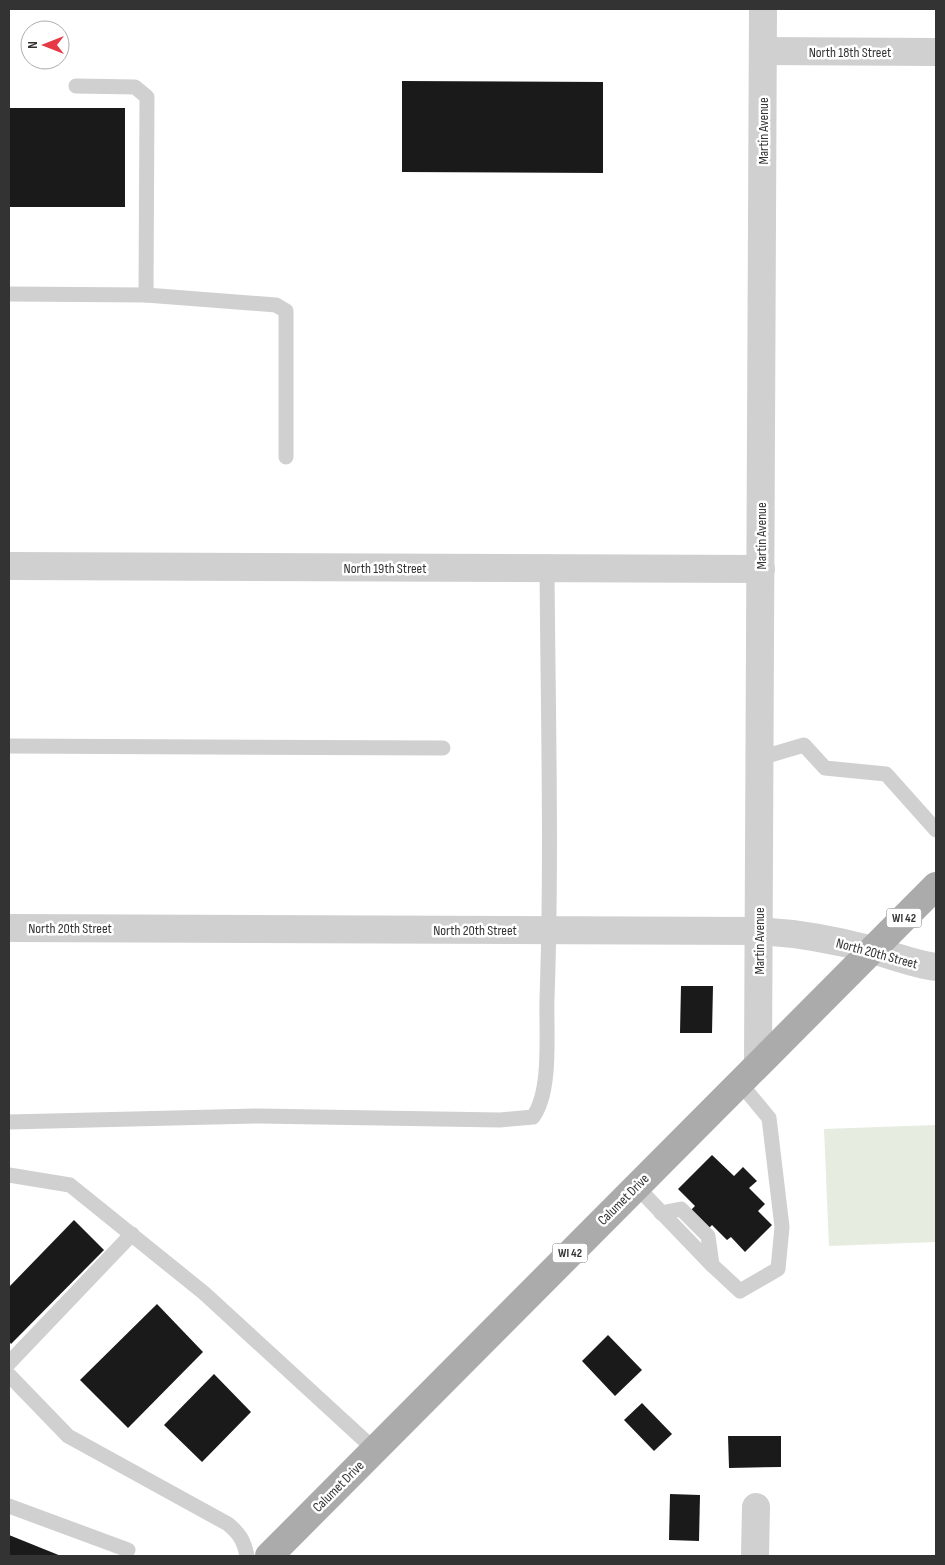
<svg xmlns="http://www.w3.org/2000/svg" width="945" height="1565" viewBox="0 0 945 1565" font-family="'Sofia Sans Condensed',sans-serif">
  <rect width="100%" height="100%" fill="#fff"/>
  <path fill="#e6ecdf" d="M936 1125V1242L829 1246 824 1129Z"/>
  <g fill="#1a1a1a">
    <path d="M402 81 603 82V173L402 172Z"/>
    <rect x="9" y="108" width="116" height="99"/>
    <path d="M681 986H713L712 1033H680Z"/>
    <path d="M712 1155 734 1176 743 1167 757 1181 749 1188 765 1204 758 1211 772 1225 745 1252 731 1237 727 1240 712 1225 709 1228 691 1210 695 1206 678 1189Z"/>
    <path d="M74 1220 104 1250 11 1344 9 1341V1287Z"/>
    <path d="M157 1304 203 1352 128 1428 80 1380Z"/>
    <path d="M608 1335 642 1370 615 1396 582 1361Z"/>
    <path d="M214 1374 251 1412 202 1462 164 1425Z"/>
    <path d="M642 1403 672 1434 654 1451 624 1420Z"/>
    <path d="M728 1436H781V1467L729 1468Z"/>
    <path d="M670 1494 700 1495 699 1541 669 1540Z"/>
    <path d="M9 1535 61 1556H9Z"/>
  </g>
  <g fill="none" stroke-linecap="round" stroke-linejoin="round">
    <g stroke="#d0d0d0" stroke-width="15">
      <path d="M76 86 135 87 147 97 146 295"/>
      <path d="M9 294 146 295 276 305 286 311V457"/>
      <path d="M9 746 443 748"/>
      <path d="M760 758 804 745 825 768 886 774 936 830"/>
      <path d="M9 1122 258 1116 500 1120 533 1117C552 1091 546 1032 547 999 552 856 548 712 547 568"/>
      <path d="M9 1175 70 1185 204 1293 374 1449"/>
      <path d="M636 1186 712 1265 740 1291 778 1269 782 1227 769 1118 740 1083"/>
      <path d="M661 1213 681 1209 708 1236 712 1265"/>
      <path d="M9 1363 132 1234"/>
      <path d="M9 1375 68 1436 228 1524C240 1534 244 1541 247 1556"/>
      <path d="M9 1506 128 1550"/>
    </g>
    <g stroke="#d0d0d0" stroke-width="28">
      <path d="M763 51 936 52"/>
      <path d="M9 566 761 569"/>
      <path d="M9 928 759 931C797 933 836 940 873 950 894 956 914 964 936 967"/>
      <path d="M758 1064 763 9"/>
      <path d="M755 1556 756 1507"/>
    </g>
    <path stroke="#ababab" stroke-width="28" d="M269 1556 936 886"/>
  </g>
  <g text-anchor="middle" stroke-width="5" stroke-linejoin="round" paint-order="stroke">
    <g fill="#fff" stroke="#707070" stroke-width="1">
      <rect x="886.5" y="908.5" width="35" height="19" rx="4"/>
      <rect x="552.5" y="1243.5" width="35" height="19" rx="4"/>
    </g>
    <g font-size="12" font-weight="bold" fill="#333">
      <text x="904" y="922">WI 42</text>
      <text x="570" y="1257">WI 42</text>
    </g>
    <g font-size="14" fill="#333" stroke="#fff">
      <text x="850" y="57">North 18th Street</text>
      <text transform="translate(763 131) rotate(-90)" y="5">Martin Avenue</text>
      <text transform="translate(761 536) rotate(-90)" y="5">Martin Avenue</text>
      <text x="385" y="573">North 19th Street</text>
      <text x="70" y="933">North 20th Street</text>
      <text x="475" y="935">North 20th Street</text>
      <text transform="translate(759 941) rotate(-90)" y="5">Martin Avenue</text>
      <text transform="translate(877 953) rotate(15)" y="5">North 20th Street</text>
      <text transform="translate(623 1199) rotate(-45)" y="5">Calumet Drive</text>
      <text transform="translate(338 1486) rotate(-45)" y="5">Calumet Drive</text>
    </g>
  </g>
  <rect width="945" height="1565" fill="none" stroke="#333333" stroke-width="20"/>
  <g transform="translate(45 45) rotate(270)"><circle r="24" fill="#ffffff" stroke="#adadad"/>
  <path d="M0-4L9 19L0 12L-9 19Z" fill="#e63946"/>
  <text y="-8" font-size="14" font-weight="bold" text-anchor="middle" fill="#333333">N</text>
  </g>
</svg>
